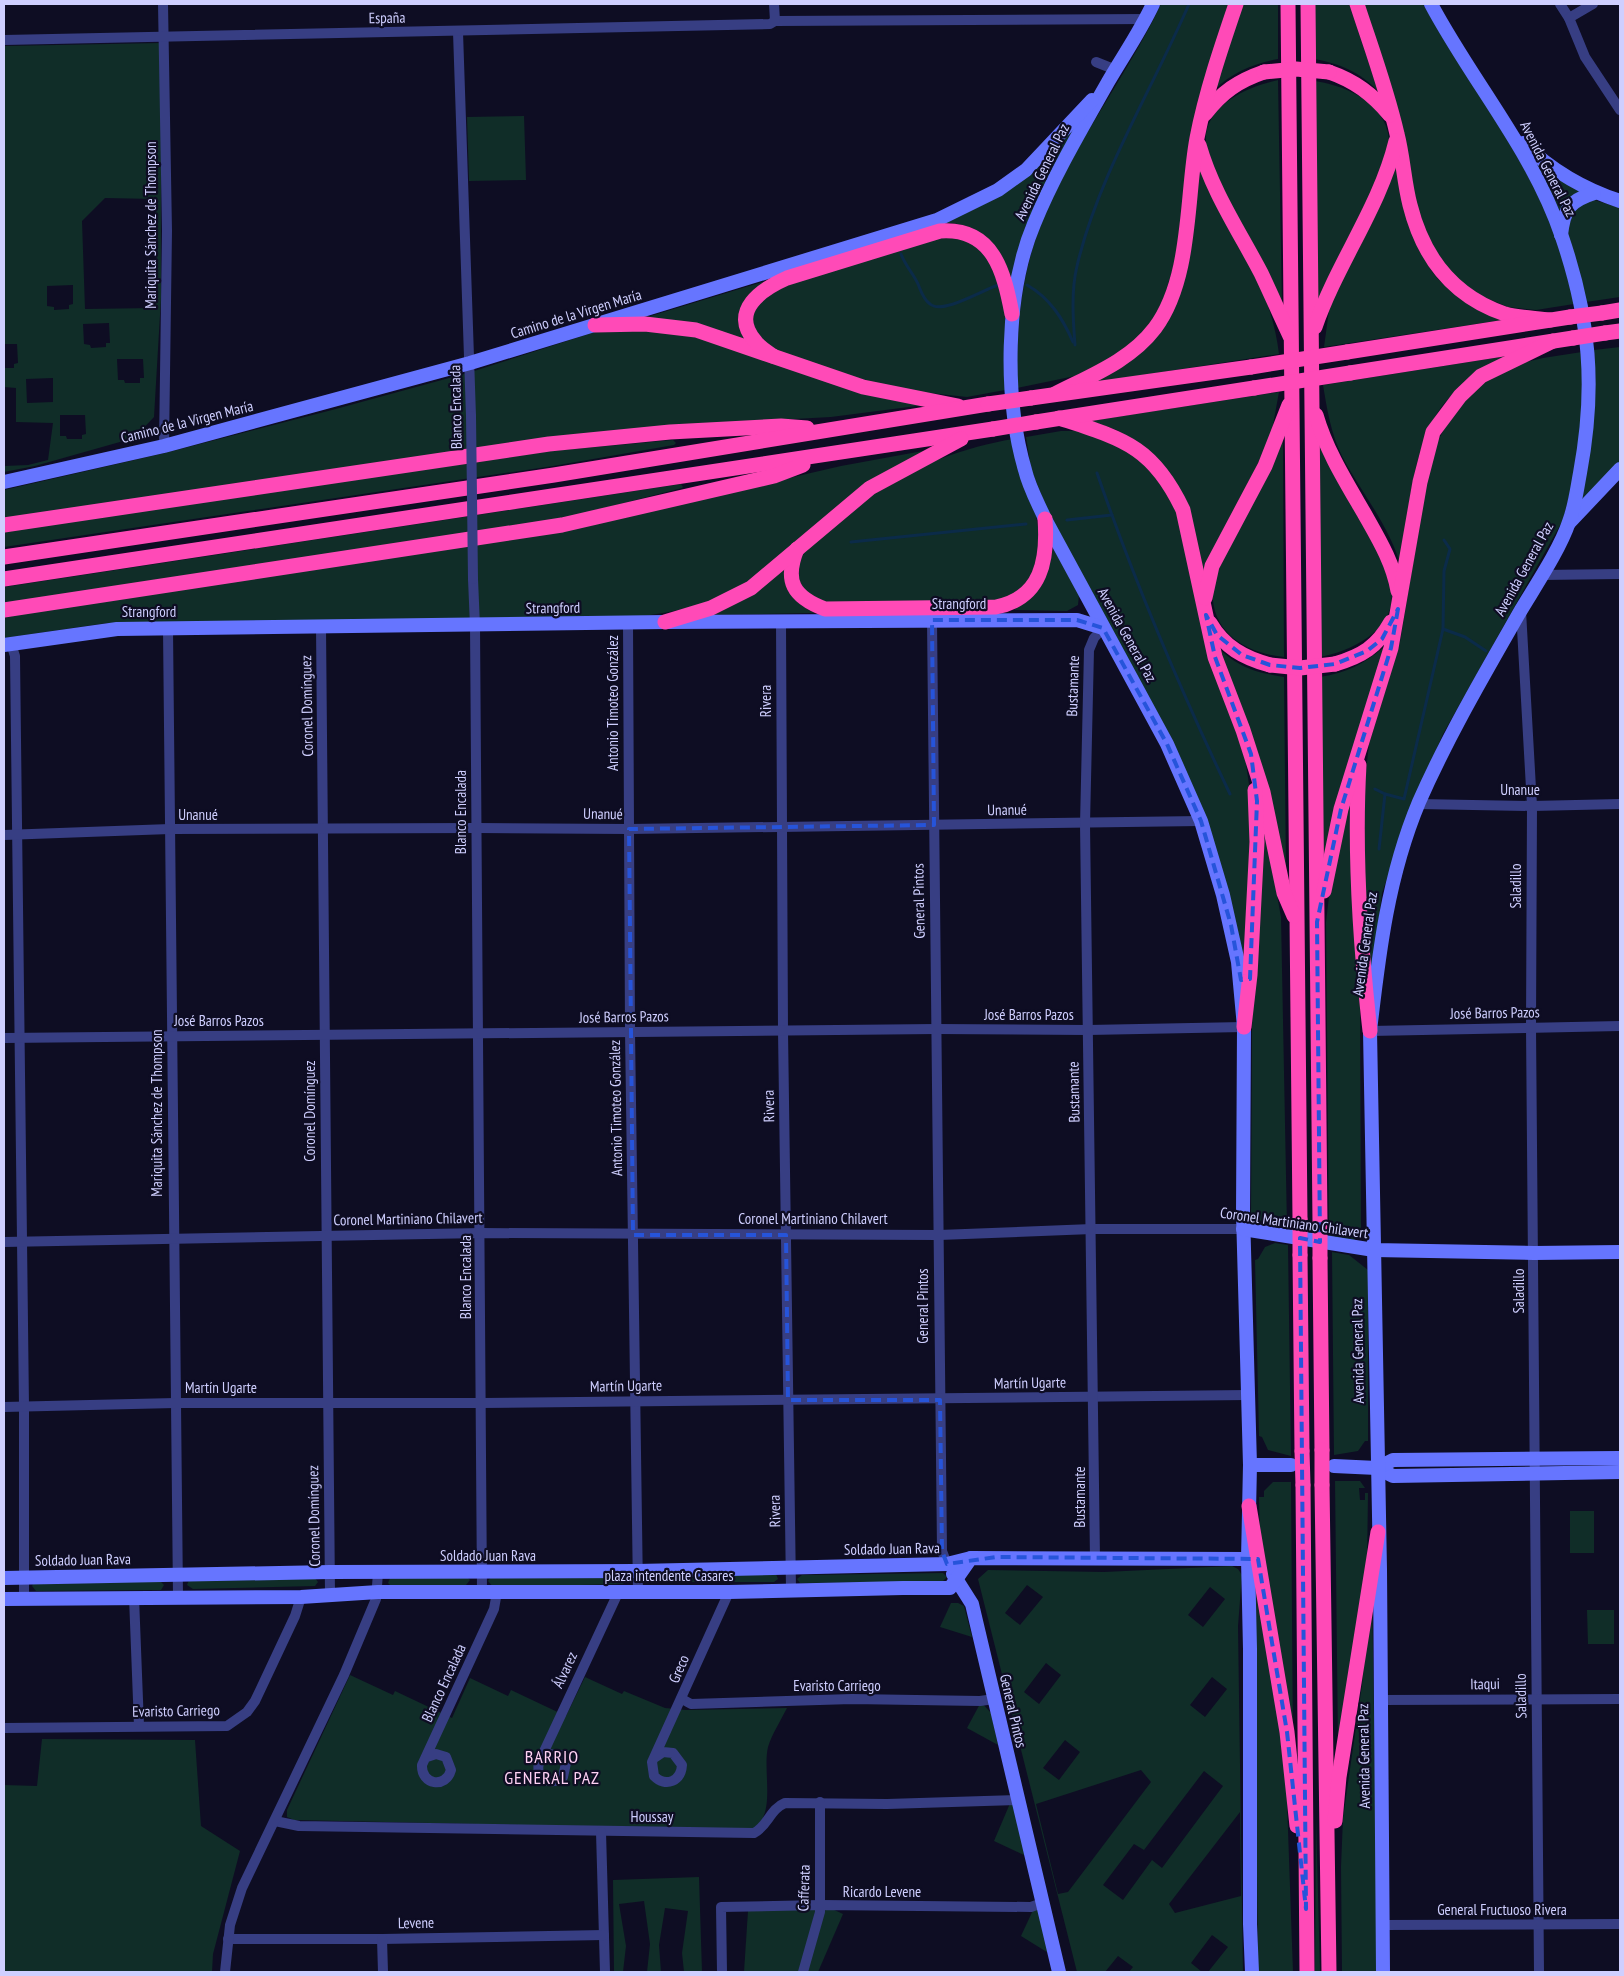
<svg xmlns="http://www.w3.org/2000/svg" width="1624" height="1976" viewBox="0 0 1624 1976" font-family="'PT Sans Narrow',sans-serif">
  <rect width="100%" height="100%" fill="#0e0d23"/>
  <g fill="#102d28" fill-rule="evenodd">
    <path d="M1161 4H1232L1190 136 1176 258 1161 307 1152 322 1123 352 1075 376 1017 388C1016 334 1020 278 1040 227 1070 148 1125 80 1161 4Z"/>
    <path d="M1242 4H1278V59C1253 64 1233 72 1214 90Z"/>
    <path d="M1314 4H1349L1378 91C1360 72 1340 64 1315 59Z"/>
    <path d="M1363 4H1423C1466 77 1518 145 1551 224 1561 249 1567 277 1574 304L1536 310 1508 307 1479 295 1449 273 1421 224Z"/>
    <path d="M161 43V298L154 417 134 438 35 466 4 472V466L28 465 48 460 53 423 16 422V388L4 387V368H14V364L18 363 17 344H4V46ZM105 198 155 199V308L85 309 82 221ZM73 285V304L69 305V309L54 310V307L47 306V286ZM109 323 110 343H106V347L91 348 90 345 84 344 83 324ZM117 359H143L144 378H140V383H125L124 380H118ZM53 378V402L27 403 26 379ZM60 415H85L86 434 82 435V439H67L66 436H60Z"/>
    <path d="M1278 80 1282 305C1265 274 1201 164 1206 134 1211 102 1250 86 1278 80Z"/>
    <path d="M1315 81C1353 87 1394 108 1389 153L1318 306Z"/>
    <path d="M524 116 526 180 469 181 467 117Z"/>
    <path d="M1077 124 1026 225 1012 280C998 247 986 224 946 223L1001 195Z"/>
    <path d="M1535 160 1582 190 1560 211Z"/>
    <path d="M1397 161C1406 196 1414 255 1440 281 1457 297 1482 309 1502 320L1324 347 1330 303Z"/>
    <path d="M1199 165C1230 225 1271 286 1279 354L1085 384 1163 326Z"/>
    <path d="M1591 199 1620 208V297L1586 302 1567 231 1572 210Z"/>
    <path d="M954 236 973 242 992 262 1006 313 1005 390 967 397 892 389 775 351C742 324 744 315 775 288L941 237Z"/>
    <path d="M769 280C741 299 732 310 746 343L644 318Z"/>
    <path d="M669 330 932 404 831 417 670 426 4 520V490L165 453 332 410 471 372 598 331Z"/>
    <path d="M1620 347V462L1579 506C1589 454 1599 404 1594 350Z"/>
    <path d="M1582 352 1583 412 1572 485 1563 520 1443 734 1412 806 1382 893 1371 985 1364 880V789L1369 744 1400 642 1431 454 1452 414 1480 382 1510 366 1543 358Z"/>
    <path d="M1507 356C1490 367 1471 378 1456 391 1411 430 1409 513 1401 568 1392 529 1360 491 1342 456 1331 434 1327 409 1323 385Z"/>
    <path d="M1279 392 1271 436 1203 577 1152 453 1117 430 1090 421Z"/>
    <path d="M1061 431H1077L1101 437 1144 461 1175 505 1245 757 1253 812 1244 960 1229 893 1207 821 1050 516 1031 469 1026 437Z"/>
    <path d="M1013 439C1028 488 1072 583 995 602L827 603C803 595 791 579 802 554 826 534 849 510 875 492 913 465 967 447 1013 439Z"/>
    <path d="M1283 439 1284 657C1239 652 1205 627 1214 578Z"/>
    <path d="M1319 439C1332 464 1346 489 1359 513 1372 537 1385 560 1391 587 1399 629 1352 651 1320 657Z"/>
    <path d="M673 440 676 443 674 445 553 466 4 547V531L551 451Z"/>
    <path d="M939 448 748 583C708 606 669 614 624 618L107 623 4 638V616L685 502 841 466Z"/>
    <path d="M681 484 683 487 682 488 562 519 4 603V587Z"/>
    <path d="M1053 548 1079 595 1078 605 1067 611 1014 610C1040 591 1047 579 1053 548Z"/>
    <path d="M784 566C784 589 794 604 815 613L709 615Z"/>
    <path d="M1384 647 1322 873 1320 677C1346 673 1364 664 1384 647Z"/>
    <path d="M1219 649C1242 669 1255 672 1284 677L1286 874Z"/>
    <path d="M1351 790 1360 1002 1361 1229V1234L1353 1241 1329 1237 1326 922 1332 871Z"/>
    <path d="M1261 808 1281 917 1287 1227 1259 1221 1251 1214 1252 1027Z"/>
    <path d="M1275 1243 1288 1245 1291 1456 1268 1450 1262 1437 1259 1436 1255 1260 1258 1259 1265 1247Z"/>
    <path d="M1332 1252 1349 1255 1368 1270V1441H1365L1358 1451 1334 1455Z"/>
    <path d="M1335 1481H1360L1365 1488H1359L1360 1500H1365V1493H1368L1367 1566 1338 1745Z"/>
    <path d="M1273 1482H1291L1293 1746 1260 1545 1259 1497H1264V1491Z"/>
    <rect x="1570" y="1511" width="24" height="42"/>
    <path d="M1232 1566 1238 1569 1242 1575 1238 1626 1243 1972H1208L1228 1947 1212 1935 1191 1963 1202 1972H1129L1133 1967 1118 1956 1105 1972H1077L978 1579 988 1570 1104 1572ZM1027 1585 1043 1597 1020 1625 1005 1613ZM1210 1587 1225 1599 1203 1627 1188 1615ZM1046 1663 1061 1675 1039 1704 1024 1692ZM1212 1677 1227 1689 1205 1717 1190 1705ZM1065 1740 1080 1752 1059 1780 1043 1768ZM1141 1770 1151 1782 1068 1892 1058 1894 1036 1804ZM1204 1771 1223 1786 1162 1868 1152 1860 1123 1900 1103 1885 1134 1844 1144 1850ZM1240 1812 1241 1896 1175 1913 1169 1904Z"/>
    <path d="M943 1573 947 1577 942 1582 800 1583 797 1579 802 1575Z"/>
    <path d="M776 1574 778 1579 774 1582H649L644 1577Z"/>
    <path d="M467 1577 470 1580 466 1585H390L388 1583 390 1578Z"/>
    <path d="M491 1577H625L626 1580 623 1584 493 1587 488 1581Z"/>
    <path d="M315 1578 318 1582 315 1586 193 1589 187 1585 189 1580Z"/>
    <path d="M1258 1580 1286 1773 1293 1972H1258L1254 1581Z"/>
    <path d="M160 1581 164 1585 161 1590 36 1591 32 1586 33 1584Z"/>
    <path d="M1372 1588 1378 1972H1342L1341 1867 1343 1818 1362 1685Z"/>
    <path d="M951 1603H958L964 1606 972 1637 940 1627Z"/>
    <path d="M1587 1610H1614V1644H1588Z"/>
    <path d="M350 1675 393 1695 395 1691 452 1718 470 1678 508 1696 511 1690 566 1716 585 1677 622 1694 624 1691 665 1708 686 1710 787 1708C781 1720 772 1734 768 1747 762 1772 778 1819 750 1830L294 1820 287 1817V1810Z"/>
    <path d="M981 1702 991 1713 998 1745 967 1728Z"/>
    <path d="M42 1739 195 1740 201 1826 240 1851 213 1954 212 1972H4V1785L37 1786Z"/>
    <path d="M1011 1801 1013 1802 1026 1856 994 1841Z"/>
    <path d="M1316 1815 1320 1972H1315Z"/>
    <path d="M699 1877 702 1972H684L682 1953 688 1911 665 1908 659 1945 661 1972H647L650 1944 644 1901 619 1904 626 1946 623 1972H614L613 1880Z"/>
    <path d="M816 1908 802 1972H744L748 1911Z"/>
    <path d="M830 1908 843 1914 818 1972H805L824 1911Z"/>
    <path d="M1034 1908 1038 1910 1050 1954 1021 1936Z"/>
  </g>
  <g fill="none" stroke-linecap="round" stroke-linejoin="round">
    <g stroke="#0b2b49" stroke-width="3">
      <path d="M901 254C906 267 913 273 918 284 921 291 923 299 930 304 942 315 983 290 998 285"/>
      <path d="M1027 285C1050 298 1063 319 1073 342"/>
      <path d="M1075 345C1073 319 1071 291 1077 266 1098 176 1153 88 1189 4"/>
      <path d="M1097 473C1135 583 1180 689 1230 794"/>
      <path d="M1067 520 1112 515"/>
      <path d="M851 542 1026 524"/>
      <path d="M1443 629 1465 637 1486 651"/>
      <path d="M1375 789 1385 794"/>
      <path d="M1379 849 1385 794 1404 799 1443 629 1444 571 1450 549 1444 540"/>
    </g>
    <g stroke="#373e83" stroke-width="10">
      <path d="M163 4 167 231 164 446"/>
      <path d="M1560 4 1569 18 1585 57 1620 110"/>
      <path d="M1569 18 1593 4"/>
      <path d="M775 21 1146 19"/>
      <path d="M458 32 471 416"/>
      <path d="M4 40 770 24 775 21 774 4"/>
      <path d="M1096 62 1116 70"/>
      <path d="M1541 575 1620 574"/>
      <path d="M473 579 475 626 482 1592"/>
      <path d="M1521 611 1532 806 1531 1027 1539 1972"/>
      <path d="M932 620 942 1551 947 1564"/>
      <path d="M781 622 783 1031 791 1589"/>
      <path d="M628 623 630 1031 638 1592"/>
      <path d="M321 627 330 1595"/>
      <path d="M168 629 178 1597"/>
      <path d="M11 644 15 656 24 1407V1598"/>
      <path d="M1419 804 1532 806 1620 804"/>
      <path d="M4 835 170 829 477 828 629 829 1201 821"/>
      <path d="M1370 1031 1620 1026"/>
      <path d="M4 1038 936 1029 1088 1030 1244 1027"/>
      <path d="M4 1242 481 1233 939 1235 1092 1229H1243"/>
      <path d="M4 1407 175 1403H482L1248 1395"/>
      <path d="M1095 1559 1085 824 1089 650 1094 638 1103 628"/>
      <path d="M134 1597 139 1726"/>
      <path d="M682 1699 691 1704 852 1699 980 1701 994 1699"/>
      <path d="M1381 1700 1620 1699"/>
      <path d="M4 1728 227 1726 247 1712 255 1701 295 1616 301 1597"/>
      <path d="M427 1757 436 1754 446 1757 451 1770C446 1789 421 1785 422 1765L494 1609 497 1592"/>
      <path d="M654 1758 663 1752 673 1753 682 1765C681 1781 666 1788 654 1776L652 1762 729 1592"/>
      <path d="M540 1760 547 1754 561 1755 566 1763 563 1777C550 1788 533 1776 540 1760L618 1593"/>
      <path d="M275 1821 299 1826 754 1833C768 1826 770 1809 785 1803L887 1804 1017 1800"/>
      <path d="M601 1832 605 1972"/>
      <path d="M1383 1925 1620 1924"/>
      <path d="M228 1939H382L604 1935"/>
      <path d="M382 1939 383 1972"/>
      <path d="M225 1972 230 1925 242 1888 344 1675 376 1599 378 1573"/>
      <path d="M722 1972 721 1907 821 1905 1031 1907 1042 1903"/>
      <path d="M803 1972 820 1912V1802"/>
    </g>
    <g stroke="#6675ff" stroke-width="14">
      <path d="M1153 4C1140 32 1123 56 1108 82 1082 128 1054 175 1034 224 1005 293 1004 398 1025 470 1029 487 1038 503 1045 519L1167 744 1201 821 1223 895 1238 962 1244 1027 1243 1213 1250 1465 1248 1559 1250 1649V1924L1252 1972"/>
      <path d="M1523 143C1551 170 1583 189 1620 201"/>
      <path d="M1561 235C1564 209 1569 201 1594 193"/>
      <path d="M4 482 164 446 470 363 937 220 998 190 1026 170 1092 100"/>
      <path d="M1569 523 1620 469"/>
      <path d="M4 645 117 629 665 622 1077 620 1103 628"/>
      <path d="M1243 1229 1374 1250 1534 1253 1620 1252"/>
      <path d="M1250 1465H1291"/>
      <path d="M1334 1466 1377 1468 1393 1476 1620 1472"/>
      <path d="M1377 1468 1393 1460 1620 1458"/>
      <path d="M953 1574 972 1604 1059 1972"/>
      <path d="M4 1578 330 1572 637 1571 947 1564 971 1558"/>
      <path d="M4 1599 301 1597 378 1592H729L903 1588H950L971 1558 1248 1559"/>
      <path d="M1383 1972 1380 1569 1370 1031C1379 952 1388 876 1419 802 1448 736 1485 673 1521 610 1536 585 1560 549 1569 522 1575 506 1577 489 1580 473 1596 387 1590 319 1562 237 1533 151 1473 83 1431 4"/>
    </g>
    <g stroke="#ff4ab7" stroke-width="15">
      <path d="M1288 4 1300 1219"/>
      <path d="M1308 4 1320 1223"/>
      <path d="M1357 4C1371 47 1387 90 1397 134 1403 157 1404 182 1410 205 1423 257 1452 296 1505 314 1519 318 1536 318 1550 320"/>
      <path d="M1329 72C1355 81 1372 94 1390 115"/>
      <path d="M1205 114C1222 92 1238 81 1264 72"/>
      <path d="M1199 145C1212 191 1239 231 1261 273 1271 294 1280 315 1290 336"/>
      <path d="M1602 313 1620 310"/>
      <path d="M595 325 645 324 696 330 863 387 958 406"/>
      <path d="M1315 327C1337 263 1380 207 1396 141"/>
      <path d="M1605 333 1620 331"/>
      <path d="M1347 352 1570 317"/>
      <path d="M773 356C767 352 759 347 755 341 729 311 762 289 787 278L940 231C993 227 1004 272 1012 314"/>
      <path d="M1350 373 1573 338"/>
      <path d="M1055 394C1090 376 1130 361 1155 328 1192 278 1186 197 1197 138 1206 92 1221 48 1236 4"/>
      <path d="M1031 398 1251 367"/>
      <path d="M1316 415C1326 450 1346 482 1364 513 1378 538 1393 562 1398 591"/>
      <path d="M1059 418C1123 439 1153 446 1183 510L1215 657 1243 730 1263 792 1284 893 1294 916"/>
      <path d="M1036 422 1254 388"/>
      <path d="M4 525 549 444 670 432 781 426 807 428"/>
      <path d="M797 549C784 581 793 597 825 609L996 607C1042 598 1048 559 1045 519"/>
      <path d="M4 557 554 475 988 404"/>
      <path d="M4 579 993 429"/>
      <path d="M1205 598 1212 566 1265 466 1289 405"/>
      <path d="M4 610 562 525 774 476 803 465"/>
      <path d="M665 622 711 608 751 588 870 488 961 439"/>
      <path d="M1210 623C1224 647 1244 658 1270 665"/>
      <path d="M1335 664C1362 656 1377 647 1391 622"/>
      <path d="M1359 765C1354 853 1360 943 1370 1031"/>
      <path d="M1324 891 1341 809 1391 648 1420 482 1433 432 1460 396 1481 376 1553 341"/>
      <path d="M1244 1027 1250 975 1257 842 1255 790"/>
      <path d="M1300 1255 1302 1451"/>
      <path d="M1320 1258 1322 1450"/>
      <path d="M1303 1485 1307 1972"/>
      <path d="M1322 1485 1329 1972"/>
      <path d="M1249 1506 1287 1732 1297 1826"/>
      <path d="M1335 1821 1339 1777 1378 1532"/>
    </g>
    <path stroke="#373e83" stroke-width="10" d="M471 416 473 579"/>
    <g stroke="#ff4ab7" stroke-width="15">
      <path d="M1264 72 1296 69 1329 72"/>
      <path d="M1570 317 1602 313"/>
      <path d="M1573 338 1605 333"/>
      <path d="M1251 367 1347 352"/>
      <path d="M1254 388 1350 373"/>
      <path d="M988 404 1031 398"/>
      <path d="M993 429 1036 422"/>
      <path d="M1270 665 1300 668 1335 664"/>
      <path d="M1300 1219V1255"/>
      <path d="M1320 1258V1223"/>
      <path d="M1322 1450V1485"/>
      <path d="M1302 1451 1303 1485"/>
    </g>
  </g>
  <path fill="none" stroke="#2654da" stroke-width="4" stroke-dasharray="10 6" stroke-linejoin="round" d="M1398 609 1391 648 1341 809 1317 922 1320 1242 1300 1238 1306 1909 1287 1732 1258 1559 996 1557 947 1564 942 1551 940 1400H788L786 1235H633L629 829 934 825 932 620H1077L1103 628 1167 744 1201 821 1231 925 1241 980 1250 979 1257 801 1251 754 1215 657 1206 615 1217 635 1242 655 1270 665 1300 668 1335 664 1367 651 1382 639Z"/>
  <g text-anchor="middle" stroke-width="4.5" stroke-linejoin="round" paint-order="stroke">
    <g font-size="15" fill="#cfcfff" stroke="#0e0d23">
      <text transform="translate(387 18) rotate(-1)" y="5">España</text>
      <text transform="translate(1548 169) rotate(63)" y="5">Avenida General Paz</text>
      <text transform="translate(1042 172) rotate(-64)" y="5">Avenida General Paz</text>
      <text transform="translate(151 225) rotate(-90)" y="5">Mariquita Sánchez de Thompson</text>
      <text transform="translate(576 314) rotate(-17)" y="5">Camino de la Virgen María</text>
      <text transform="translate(456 407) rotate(-91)" y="5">Blanco Encalada</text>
      <text transform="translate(187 422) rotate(-14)" y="5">Camino de la Virgen María</text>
      <text transform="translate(1524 569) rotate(-61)" y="5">Avenida General Paz</text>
      <text x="959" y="609">Strangford</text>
      <text transform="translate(553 608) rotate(-1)" y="5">Strangford</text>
      <text x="149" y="617">Strangford</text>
      <text transform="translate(1127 635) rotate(61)" y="5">Avenida General Paz</text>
      <text transform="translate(1073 686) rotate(-88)" y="5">Bustamante</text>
      <text transform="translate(766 701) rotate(-90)" y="5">Rivera</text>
      <text transform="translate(613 703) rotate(-90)" y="5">Antonio Timoteo González</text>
      <text transform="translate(307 706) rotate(-91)" y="5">Coronel Domínguez</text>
      <text x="1520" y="795">Unanue</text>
      <text transform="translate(1007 810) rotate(-1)" y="5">Unanué</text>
      <text transform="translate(461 812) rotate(-90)" y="5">Blanco Encalada</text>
      <text transform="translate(603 814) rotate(1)" y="5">Unanué</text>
      <text x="198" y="820">Unanué</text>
      <text transform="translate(1516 886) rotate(-90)" y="5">Saladillo</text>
      <text transform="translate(919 901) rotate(-91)" y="5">General Pintos</text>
      <text transform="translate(1365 944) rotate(-82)" y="5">Avenida General Paz</text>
      <text transform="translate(1495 1013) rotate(-1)" y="5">José Barros Pazos</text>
      <text x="1029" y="1020">José Barros Pazos</text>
      <text transform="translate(624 1017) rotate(-1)" y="5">José Barros Pazos</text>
      <text x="219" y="1026">José Barros Pazos</text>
      <text transform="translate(1074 1092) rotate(-91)" y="5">Bustamante</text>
      <text transform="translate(769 1106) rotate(-91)" y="5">Rivera</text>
      <text transform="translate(616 1108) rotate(-91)" y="5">Antonio Timoteo González</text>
      <text transform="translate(310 1111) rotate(-90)" y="5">Coronel Domínguez</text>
      <text transform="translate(157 1113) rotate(-90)" y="5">Mariquita Sánchez de Thompson</text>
      <text transform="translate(408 1219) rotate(-1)" y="5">Coronel Martiniano Chilavert</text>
      <text x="813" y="1224">Coronel Martiniano Chilavert</text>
      <text transform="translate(1294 1223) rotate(8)" y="5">Coronel Martiniano Chilavert</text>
      <text transform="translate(466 1277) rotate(-90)" y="5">Blanco Encalada</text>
      <text transform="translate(1519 1291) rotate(-90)" y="5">Saladillo</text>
      <text transform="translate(923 1306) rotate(-90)" y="5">General Pintos</text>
      <text transform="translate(1358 1351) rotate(-91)" y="5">Avenida General Paz</text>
      <text transform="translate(1030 1383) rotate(-1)" y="5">Martín Ugarte</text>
      <text transform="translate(626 1386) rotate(-1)" y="5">Martín Ugarte</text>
      <text x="221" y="1393">Martín Ugarte</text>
      <text transform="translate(1080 1497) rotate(-90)" y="5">Bustamante</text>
      <text transform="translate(775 1511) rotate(-91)" y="5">Rivera</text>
      <text transform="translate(314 1516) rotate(-91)" y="5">Coronel Domínguez</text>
      <text transform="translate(892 1549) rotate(-1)" y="5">Soldado Juan Rava</text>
      <text x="488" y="1561">Soldado Juan Rava</text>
      <text transform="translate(83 1560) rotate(-1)" y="5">Soldado Juan Rava</text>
      <text x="669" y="1581">plaza intendente Casares</text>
      <text transform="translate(679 1669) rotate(-66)" y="5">Greco</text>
      <text transform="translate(565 1670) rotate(-65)" y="5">Álvarez</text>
      <text transform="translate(444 1683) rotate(-65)" y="5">Blanco Encalada</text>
      <text transform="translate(1485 1684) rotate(-1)" y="5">Itaqui</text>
      <text x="837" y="1691">Evaristo Carriego</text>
      <text transform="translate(1521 1696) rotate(-91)" y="5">Saladillo</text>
      <text transform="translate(176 1711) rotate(-1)" y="5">Evaristo Carriego</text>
      <text transform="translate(1013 1711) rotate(77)" y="5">General Pintos</text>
      <text transform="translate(1364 1756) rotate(-91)" y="5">Avenida General Paz</text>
      <text x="652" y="1822">Houssay</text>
      <text transform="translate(804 1888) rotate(-88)" y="5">Cafferata</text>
      <text x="882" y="1897">Ricardo Levene</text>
      <text x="1502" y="1915">General Fructuoso Rivera</text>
      <text transform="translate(416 1923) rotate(-1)" y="5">Levene</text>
    </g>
    <g font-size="18" letter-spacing="1" fill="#ffd1f4" stroke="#0e0d23">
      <text x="552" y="1763">BARRIO<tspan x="552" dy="21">GENERAL PAZ</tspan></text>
    </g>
  </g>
  <rect width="1624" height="1976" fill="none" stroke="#cfcfff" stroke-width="10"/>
</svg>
